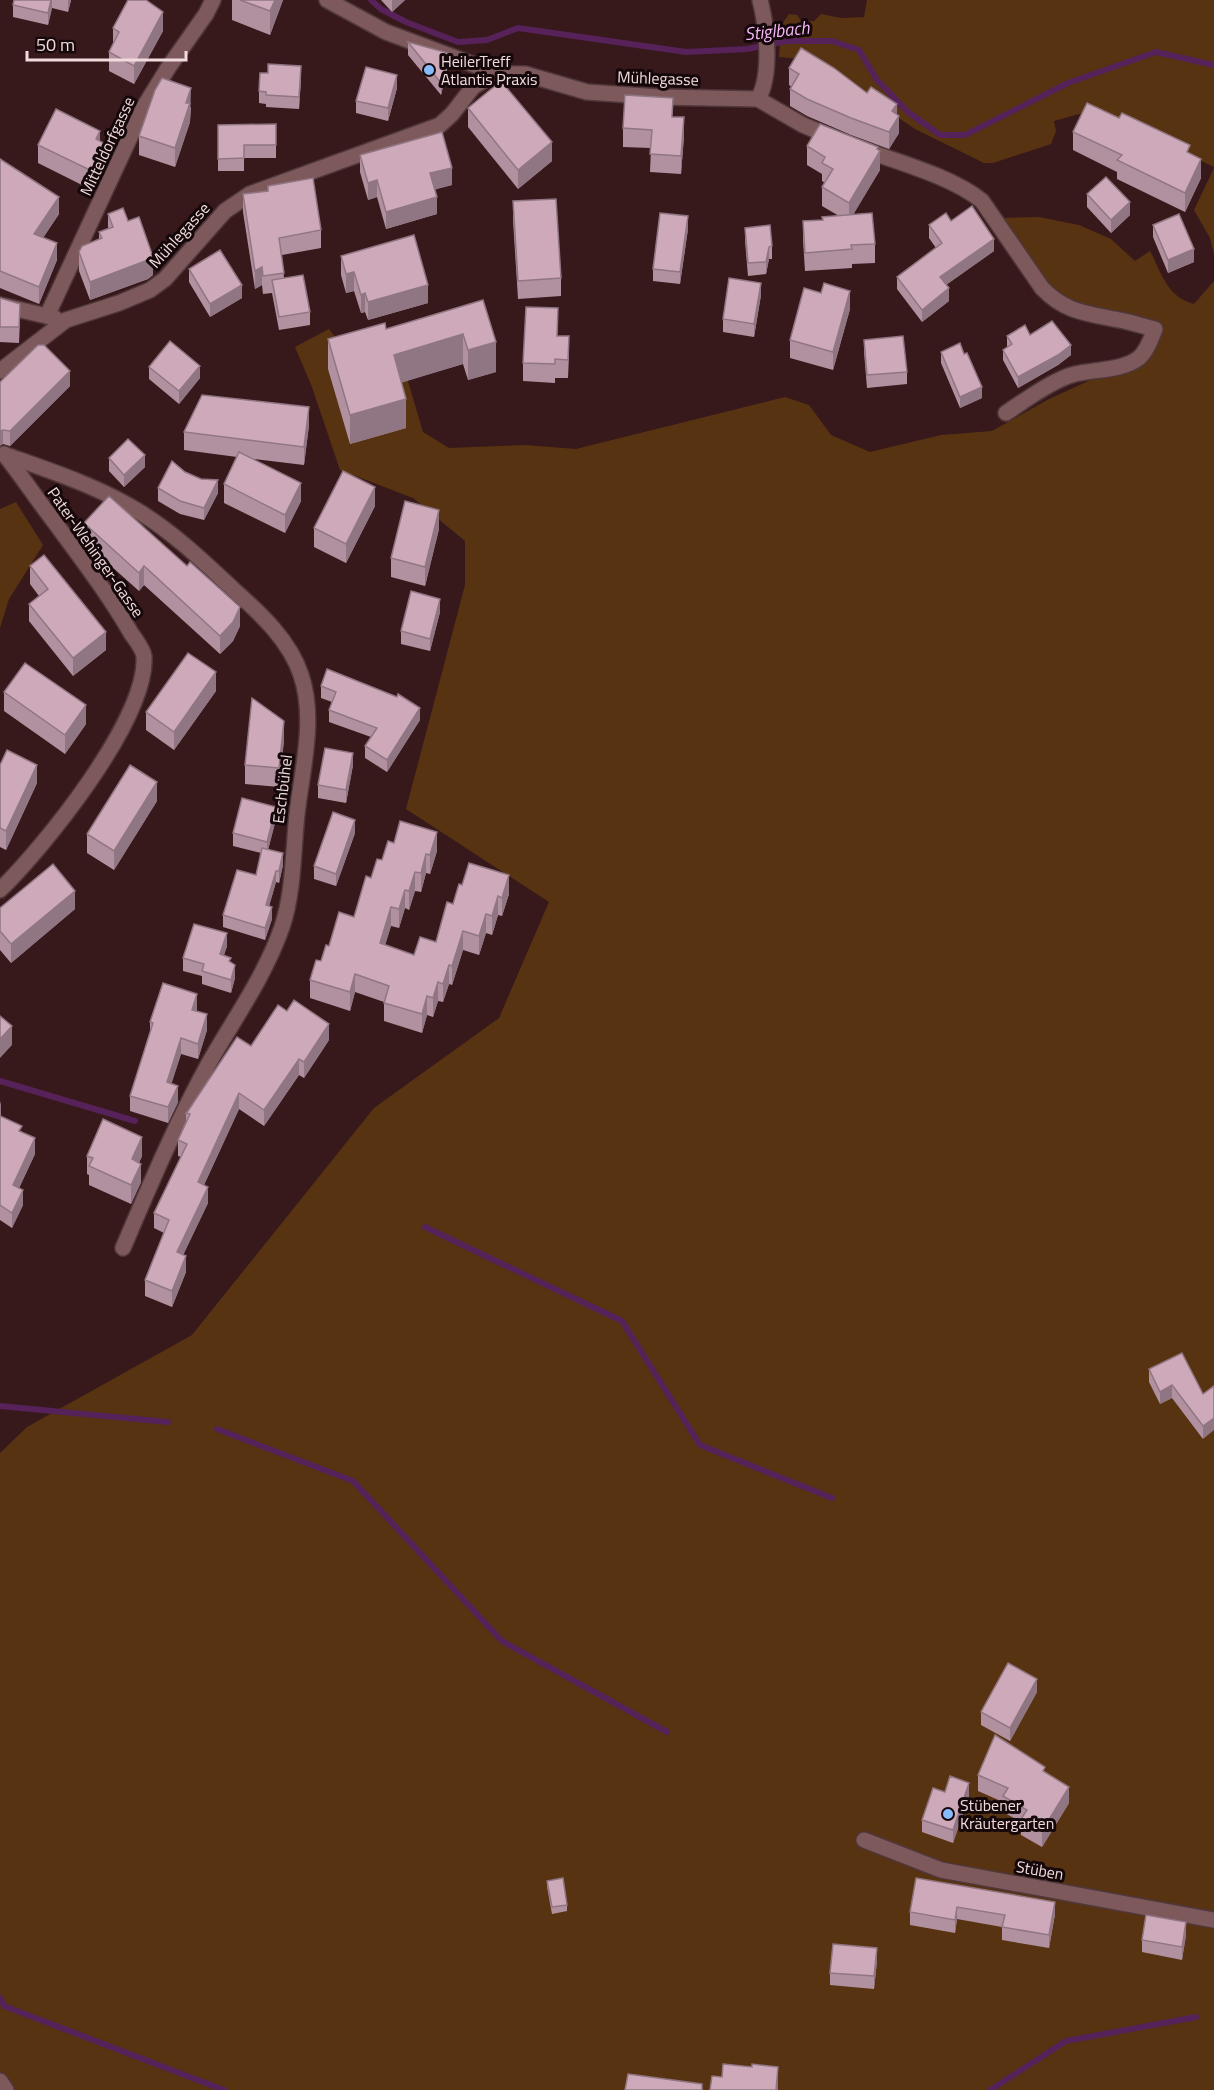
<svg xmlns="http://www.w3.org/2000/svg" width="1214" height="2090" viewBox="0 0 1214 2090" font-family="'Titillium Web',sans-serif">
  <rect width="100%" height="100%" fill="#37191c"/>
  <g fill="#573311">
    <path d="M867 0H1214V167L1093 110 1054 121 1056 131 1051 144 993 163H984L915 129 857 90 803 59 779 57 781 26 789 14 797 15 802 22 814 21 821 14 841 18 864 17Z"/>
    <path d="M1214 168V254L1210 238 1194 210Z"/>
    <path d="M1039 217 1079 225 1111 239 1135 261 1150 251C1162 274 1167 297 1194 304L1214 281V2090H0V1453L27 1427 192 1335 374 1108 499 1018 549 902 406 809 465 585V541L413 498 340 470 312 387 295 347 329 329 341 345 397 344 423 432 449 448 525 445 576 449 785 397 809 405 831 435 870 452 941 435 992 431 1049 399 1095 378 1129 371 1157 335 1069 303 1046 285 1002 218Z"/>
    <path d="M16 502 43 545 9 599 0 628V509Z"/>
  </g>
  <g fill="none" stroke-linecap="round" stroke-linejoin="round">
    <g stroke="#562259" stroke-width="6">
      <path d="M371 0 381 9 406 22 458 42 487 40 518 28 686 52 747 49 787 41H832L859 50 877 80 908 112 940 135H965L1068 83 1156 52 1214 65"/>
      <path d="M0 1081 135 1121"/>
      <path d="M425 1227 622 1321 700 1445 832 1498"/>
      <path d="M0 1406 168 1422"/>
      <path d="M217 1429 353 1481 502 1641 667 1732"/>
      <path d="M0 1998 4 2006 224 2090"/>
      <path d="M990 2090 1066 2041 1196 2017"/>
    </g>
    <g stroke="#50373a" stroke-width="18">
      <g id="minor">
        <path d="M327 0 386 32 480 67 489 77"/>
        <path d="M758 99C772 75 767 27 760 0"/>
        <path d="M862 149C898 162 953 177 982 201L1042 288C1064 311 1084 313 1114 319 1128 321 1142 326 1155 329 1151 339 1147 351 1139 358 1122 371 1095 369 1075 374 1054 379 1024 401 1006 413"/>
        <path d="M0 305 55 318"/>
        <path d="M47 316 144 107 168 68 206 14 213 0"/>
        <path d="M0 371 66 320 119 303 150 290 165 279 225 211 250 194 440 125 452 114 473 87 489 77 505 74H525L587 92 659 97 758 99 803 125 834 138"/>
        <path d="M6 455C51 471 97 486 138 511 174 533 204 562 234 590 261 614 290 641 301 675 316 719 302 770 297 814 293 851 294 891 282 927 265 976 234 1019 209 1063 176 1123 150 1185 123 1248"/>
        <path d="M0 890C44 847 148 719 144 656 143 649 135 639 131 633 108 593 80 557 53 520 36 498 21 475 4 454"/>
        <path d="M864 1840 941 1870 1214 1920"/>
        <path d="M0 2081 6 2090"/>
      </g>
    </g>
    <use href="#minor" stroke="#7d595c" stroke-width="15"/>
  </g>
  <g fill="#b191a0">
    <path d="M14 0H71L68 12 52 8 48 25 13 17V5Z"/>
    <path d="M232 0H283L270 35 232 20Z"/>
    <path d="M381 0H405L392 12Z"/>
    <path d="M113 28 163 31 134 84 109 71V52L113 44Z"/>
    <path d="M408 42 448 66 441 95 408 55Z"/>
    <path d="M789 68 867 93 897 115 899 133 889 149 851 135 807 116 790 106V89L792 87 789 85Z"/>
    <path d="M301 78 299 109 266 107V104L259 103V91Z"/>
    <path d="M397 88 388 121 356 113V101Z"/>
    <path d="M191 107 190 122 175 167 139 155V136Z"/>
    <path d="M468 108 552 161 518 189 468 127Z"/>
    <path d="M673 117 684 136 681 174 650 172 651 148 623 147V128Z"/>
    <path d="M276 124V158H244V171H218V125Z"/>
    <path d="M1073 132 1190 154 1201 178 1185 212 1117 179V172L1073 150Z"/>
    <path d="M100 141 107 163 94 191 38 163V145Z"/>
    <path d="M807 146 878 150 880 170 853 214 875 244V263L852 264V268L805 271 803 240V221L822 220 839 216 822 206V187L825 183 822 181V174L807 165Z"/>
    <path d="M360 155 452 185 435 189 437 214 386 229 377 197 368 200 360 172Z"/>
    <path d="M0 159 59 214 43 238 57 260 39 304 0 288Z"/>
    <path d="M243 194 321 230V248L282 255 284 278 310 312V325L279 330 272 293 263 294 262 285 255 289 243 212Z"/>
    <path d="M1087 194 1130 215 1111 233 1087 207Z"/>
    <path d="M513 201 561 278V296L518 299 513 220Z"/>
    <path d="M108 214 128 221 153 275 148 279 90 300 79 271V252L99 239V232L108 228Z"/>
    <path d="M951 221 994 251 946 285 949 301 922 322 897 289V277L936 248 929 238V225Z"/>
    <path d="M1153 225 1194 262 1168 273 1153 237Z"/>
    <path d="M745 228 772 246V259H769L766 274 748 276 745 241Z"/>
    <path d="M688 229 680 284 653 281V269Z"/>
    <path d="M341 256 428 303 368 320 365 312 361 313 354 291 346 293 341 275Z"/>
    <path d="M189 269 242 298 210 317 189 282Z"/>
    <path d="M761 295 754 337 723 332V319Z"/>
    <path d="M0 298 20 320 19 343 0 342Z"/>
    <path d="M483 300 496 372 468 380 463 364 402 382 406 428 350 444 328 369V339L386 329Z"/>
    <path d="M850 309 833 370 790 358V340Z"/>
    <path d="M1030 335 1071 355 1058 365 1018 388 1003 360V350L1007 347V336Z"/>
    <path d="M558 336 569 355 568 378H555V383L523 381V363Z"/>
    <path d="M864 340 907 372V384L867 388 864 352Z"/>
    <path d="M941 352 982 398 960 408 941 363Z"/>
    <path d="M149 367 200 378 179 404 149 379Z"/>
    <path d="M0 382 70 386 10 446 3 444Z"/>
    <path d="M309 425 304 465 253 459 301 501 285 533 224 503V484L237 457 184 450V432Z"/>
    <path d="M109 458 145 467 124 487 109 471Z"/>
    <path d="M185 472 218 493 204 520 180 514 158 501V488Z"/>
    <path d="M375 506 346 563 314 547V528Z"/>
    <path d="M84 523 240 626 233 641 220 654 144 585 139 591 84 542Z"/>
    <path d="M439 529 425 586 391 577V558Z"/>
    <path d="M30 566 106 650 73 676 29 621V604L39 596 30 584Z"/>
    <path d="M440 612 430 651 401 644V631Z"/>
    <path d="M321 686 420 720 387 772 365 758V746L371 737 329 722V710L332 702 321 698Z"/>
    <path d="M216 691 174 750 146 730V712Z"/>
    <path d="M4 692 86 724 65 754 4 711Z"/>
    <path d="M284 740 279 787 245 784V765Z"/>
    <path d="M0 765 37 783 6 850 0 847Z"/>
    <path d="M353 765 346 803 318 798V785Z"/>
    <path d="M157 801 114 870 87 853V834Z"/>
    <path d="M276 819 268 850 283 865 279 883 276 882 269 906 272 919 265 940 223 927V915L256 875 261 853 233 846V833Z"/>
    <path d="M355 833 336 886 314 879V866Z"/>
    <path d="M437 851 430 874 426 873 421 892 415 891 409 910 405 908 399 928 391 926 385 945 414 955 436 942 453 904 509 894 502 916 498 915 492 935 486 933 479 955 463 950 452 985 449 984 443 1002 438 1001 433 1017 427 1015 422 1033 384 1021V1002L355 992 350 1011 310 998V980L321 961 329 946 354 917 371 878 382 860Z"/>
    <path d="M0 908 75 909 11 963 0 950Z"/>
    <path d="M227 946 224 955 231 963 235 978 231 993 202 984V976L183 971V958Z"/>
    <path d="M197 1009V1011L207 1030 198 1059 181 1054 171 1084 178 1102 168 1123 130 1111V1096L150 1033V1022Z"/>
    <path d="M329 1040 304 1078 299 1075 264 1126 239 1109 204 1185 208 1203 183 1255 186 1272 172 1307 145 1296V1280L164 1233 154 1228V1213L181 1157 178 1156V1140L186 1121V1113L251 1046Z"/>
    <path d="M0 1101 1 1117 22 1132 35 1154 19 1188 23 1205 12 1228 0 1220Z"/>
    <path d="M87 1156H142L139 1163 141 1182 131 1204 89 1185V1175L87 1174Z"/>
    <path d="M1149 1369 1203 1394V1439L1172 1398 1160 1404 1149 1382Z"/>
    <path d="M1037 1692 1010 1741 981 1725V1712Z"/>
    <path d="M1045 1772 1069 1803 1042 1847 1021 1835V1822L1003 1812V1802L978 1791V1775Z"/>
    <path d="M945 1792 969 1796 953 1843 922 1832V1820Z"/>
    <path d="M916 1878 1055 1914 1049 1948 1002 1940V1927L957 1919 955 1933 910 1925V1912Z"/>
    <path d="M547 1881 567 1905V1911L552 1914 547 1887Z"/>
    <path d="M1186 1935 1182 1960 1142 1952V1940Z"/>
    <path d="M877 1961 874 1989 830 1985V1973Z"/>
  </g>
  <g fill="#907682">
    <path d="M51 0H52V8L48 25V13Z"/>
    <path d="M68 0H71L68 12Z"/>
    <path d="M275 0H283L270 35V11Z"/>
    <path d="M392 0H405L392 12Z"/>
    <path d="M163 12V31L134 84V66Z"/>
    <path d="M448 53V66L441 95V83Z"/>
    <path d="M301 66V78L299 109V97Z"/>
    <path d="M397 75V88L388 121V108Z"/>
    <path d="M191 88 190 122 175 167V148L186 103Z"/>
    <path d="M897 104V119L899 116V133L889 149V132L892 111Z"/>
    <path d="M684 117V136L681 174V156Z"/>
    <path d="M100 131V150L96 139Z"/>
    <path d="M552 142V161L518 189V170Z"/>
    <path d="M107 145V163L94 191V172Z"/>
    <path d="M878 147V154L880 151V170L849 222V203Z"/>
    <path d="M1201 159V178L1185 212V193Z"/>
    <path d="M452 168V185L430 191V173Z"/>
    <path d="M377 180V197L368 200V183Z"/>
    <path d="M59 197V214L34 251V234Z"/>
    <path d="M437 197V214L386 229V212Z"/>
    <path d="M1130 202V215L1111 233V220Z"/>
    <path d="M688 216V229L680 284V272Z"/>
    <path d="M994 239V251L940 289V277Z"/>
    <path d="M57 243V260L39 304V287Z"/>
    <path d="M769 247V259L766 274V262Z"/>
    <path d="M1194 249V262L1168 273V260Z"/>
    <path d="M153 257V275L148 279 90 300V282Z"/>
    <path d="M262 267V285L255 289V271Z"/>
    <path d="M354 272V291L346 293V274Z"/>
    <path d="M761 283V295L754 337V324Z"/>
    <path d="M242 285V298L210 317V304Z"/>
    <path d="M428 285V303L368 320V302Z"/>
    <path d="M949 288V301L922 322V310Z"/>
    <path d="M850 291V309L833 370V352Z"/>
    <path d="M365 293V312L361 313V295Z"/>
    <path d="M463 334V364L394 385V355Z"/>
    <path d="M496 342V372L468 380V350Z"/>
    <path d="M1071 345V355L1058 365 1018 388V377Z"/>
    <path d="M200 366V378L179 404V391Z"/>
    <path d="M70 371V386L10 446V431Z"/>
    <path d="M982 387V398L960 408V397Z"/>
    <path d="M406 399V428L350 444V415Z"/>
    <path d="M309 407V425L304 465V447Z"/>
    <path d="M3 430V444L0 446V431Z"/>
    <path d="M145 455V467L124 487V475Z"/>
    <path d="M218 480V493L204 520V508Z"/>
    <path d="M301 483V501L285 533V515Z"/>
    <path d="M375 487V506L346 563V544Z"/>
    <path d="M439 510V529L425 586V567Z"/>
    <path d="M144 566V585L139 591V573Z"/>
    <path d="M440 599V612L430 651V639Z"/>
    <path d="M240 607V626L233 641 220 654V636Z"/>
    <path d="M106 632V650L73 676V658Z"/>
    <path d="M216 672V691L174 750V732Z"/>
    <path d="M86 705V724L65 754V735Z"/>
    <path d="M420 708V720L387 772V760Z"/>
    <path d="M284 721V740L279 787V768Z"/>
    <path d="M353 753V765L346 803V790Z"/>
    <path d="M37 765V783L6 850V831Z"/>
    <path d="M157 782V801L114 870V851Z"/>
    <path d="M276 807V819L267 854V842Z"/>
    <path d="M355 820V833L336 886V874Z"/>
    <path d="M437 832V851L430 874V855Z"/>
    <path d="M283 853V865L279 883V871Z"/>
    <path d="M426 854V873L421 892V873Z"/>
    <path d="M276 871V882L266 917V905Z"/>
    <path d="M415 872V891L409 910V891Z"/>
    <path d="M509 875V894L502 916V898Z"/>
    <path d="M405 890V908L399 928V909Z"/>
    <path d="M75 891V909L11 963V944Z"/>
    <path d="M498 896V915L492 935V916Z"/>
    <path d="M272 907V919L265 940V928Z"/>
    <path d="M391 907V926L380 962V943Z"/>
    <path d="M486 914V933L479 955V936Z"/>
    <path d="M463 931V950L452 985V966Z"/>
    <path d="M227 933V946L220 967V954Z"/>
    <path d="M235 965V978L231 993V980Z"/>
    <path d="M449 965V984L443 1002V984Z"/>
    <path d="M355 974V992L350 1011V992Z"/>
    <path d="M438 982V1001L433 1017V998Z"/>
    <path d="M197 994V1009L192 1025V1010Z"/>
    <path d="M427 996V1015L422 1033V1014Z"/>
    <path d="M207 1014V1030L198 1059V1044Z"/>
    <path d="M329 1024V1040L304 1078V1062Z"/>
    <path d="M12 1026V1045L0 1058V1039Z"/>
    <path d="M181 1038V1054L167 1098V1082Z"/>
    <path d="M299 1059V1075L264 1126V1110Z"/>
    <path d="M178 1086V1102L168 1123V1107Z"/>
    <path d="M239 1093V1109L198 1198V1182Z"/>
    <path d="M1 1101V1117L0 1121V1105Z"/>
    <path d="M142 1137V1156L132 1178V1159Z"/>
    <path d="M35 1138V1154L13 1201V1185Z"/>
    <path d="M141 1164V1182L131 1204V1185Z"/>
    <path d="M208 1187V1203L177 1268V1252Z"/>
    <path d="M23 1190V1205L12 1228V1213Z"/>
    <path d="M186 1256V1272L172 1307V1291Z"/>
    <path d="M1172 1385V1398L1160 1404V1392Z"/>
    <path d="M1214 1418V1430L1203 1439V1426Z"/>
    <path d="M1037 1679V1692L1010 1741V1728Z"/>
    <path d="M969 1783V1796L953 1843V1830Z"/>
    <path d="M1069 1787V1803L1042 1847V1831Z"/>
    <path d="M1055 1902V1914L1049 1948V1935Z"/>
    <path d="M957 1907V1919L955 1933V1920Z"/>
    <path d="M1186 1922V1935L1182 1960V1947Z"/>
    <path d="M877 1948V1961L874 1989V1976Z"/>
    <path d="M778 2067V2090H776Z"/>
  </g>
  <g fill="#cea9ba" stroke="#907682" stroke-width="1.5">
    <path d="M14 0H51L48 13 13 5Z"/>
    <path d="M128 0H146L163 12 134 66 109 52 119 32 113 28Z"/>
    <path d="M240 0H275L270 11Z"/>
    <path d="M408 42 448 53 441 83Z"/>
    <path d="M801 48 834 68 867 93 871 87 897 104 892 111 899 116 889 132 851 118 807 99 790 89 799 74 789 68Z"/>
    <path d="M268 64 301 66 299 97 266 95V92L259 91 260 73H268Z"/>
    <path d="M366 67 397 75 388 108 356 101Z"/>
    <path d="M162 78 191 88 186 103H190L175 148 139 136 155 90Z"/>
    <path d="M501 81 552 142 518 170 468 108Z"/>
    <path d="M625 95 673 98 672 117H684L681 156 650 154 652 130 623 128Z"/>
    <path d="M1087 103 1119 118 1122 113 1190 145 1187 152 1201 159 1185 193 1117 160 1122 155 1073 132Z"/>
    <path d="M56 109 100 131 96 139 107 145 94 172 38 145Z"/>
    <path d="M276 124V145H244V158L218 159V125Z"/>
    <path d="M820 124 878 147 877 149 880 151 849 203 822 187 833 169 822 163 825 157 807 146Z"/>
    <path d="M442 132 452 168 430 173 437 197 386 212 377 180 368 183 360 155Z"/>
    <path d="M0 159 59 197 34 234 57 243 39 287 0 271Z"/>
    <path d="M1106 177 1130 202 1111 220 1087 194Z"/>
    <path d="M313 178 321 230 279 238 284 273 263 276 262 267 255 271 243 194 268 191V186Z"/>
    <path d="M556 199 561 278 518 281 513 201Z"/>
    <path d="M972 206 994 239 940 277 949 288 922 310 897 277 942 243 929 225 946 213 951 221Z"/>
    <path d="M123 208 128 221 139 217 153 257 148 260 90 282 79 252 82 246 102 238 99 232 113 227 108 214Z"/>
    <path d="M660 213 688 216 680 272 653 269Z"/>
    <path d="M872 213 875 244 851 245 852 249 805 253 803 221 823 220 822 217Z"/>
    <path d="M1179 214 1194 249 1168 260 1153 225Z"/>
    <path d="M770 225 772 246 769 247 766 262 748 263 745 228Z"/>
    <path d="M414 235 428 285 368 302 365 293 361 295 354 272 346 274 341 256Z"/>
    <path d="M220 250 242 285 210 304 189 269Z"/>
    <path d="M303 275 310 312 279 317 272 280Z"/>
    <path d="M729 278 761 283 754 324 723 319Z"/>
    <path d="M824 283 850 291 833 352 790 340 804 288 821 293Z"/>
    <path d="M0 298 20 304 19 327H0Z"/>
    <path d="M483 300 496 342 468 350 463 334 394 355 406 399 350 415 328 339 385 323 386 329Z"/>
    <path d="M526 307 558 308 557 336H569L568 360 555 359V364L523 363Z"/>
    <path d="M1052 321 1071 345 1058 355 1018 377 1003 350 1012 344 1007 336 1025 325 1030 335Z"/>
    <path d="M903 336 907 372 867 375 864 340Z"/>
    <path d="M170 341 200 366 179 391 149 367Z"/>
    <path d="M960 343 964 354 967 353 982 387 960 397 941 352Z"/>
    <path d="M38 345H44L70 371 10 431 3 430 0 431V382Z"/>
    <path d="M202 395 309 407 304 447 184 432Z"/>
    <path d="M128 439 145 455 124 475 109 458Z"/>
    <path d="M239 452 301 483 285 515 224 484Z"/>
    <path d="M172 461 185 472 201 479 218 480 204 508 180 501 158 488Z"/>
    <path d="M343 471 375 487 346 544 314 528Z"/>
    <path d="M109 496 187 566 190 562 240 607 233 622 220 636 144 566 139 573 84 523Z"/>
    <path d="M405 501 439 510 425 567 391 558Z"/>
    <path d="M44 555 106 632 73 658 29 604 48 589 30 566Z"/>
    <path d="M411 591 440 599 430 639 401 631Z"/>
    <path d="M188 653 216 672 174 732 146 712Z"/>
    <path d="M25 663 86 705 65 735 4 692Z"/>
    <path d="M327 669 397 697 398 694 420 708 387 760 365 746 377 728 329 710 336 692 321 686Z"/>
    <path d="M252 698 284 721 279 768 245 765Z"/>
    <path d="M325 748 353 753 346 790 318 785Z"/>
    <path d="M7 750 37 765 6 831 0 828V765Z"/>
    <path d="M130 765 157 782 114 851 87 834Z"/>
    <path d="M242 798 276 807 267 842 233 833Z"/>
    <path d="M333 812 355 820 336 874 314 866Z"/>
    <path d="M400 821 437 832 430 855 426 854 421 873 415 872 409 891 405 890 399 909 391 907 380 943 414 955 420 937 436 942 447 902 453 904 459 884 462 885 469 863 509 875 502 898 498 896 492 916 486 914 479 936 463 931 452 966 449 965 443 984 438 982 433 998 427 996 422 1014 384 1003 389 986 355 974 350 992 310 980 316 960 321 961 326 945 329 946 339 912 354 917 366 876 371 878 377 859 382 860 388 841 394 843Z"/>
    <path d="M262 848 283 853 279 871H276L266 905 272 907 265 928 223 915 237 870 256 875Z"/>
    <path d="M53 864 75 891 11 944 0 931V908Z"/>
    <path d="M194 924 227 933 220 954 231 958 229 961 235 965 231 980 202 971 204 964 183 958Z"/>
    <path d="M163 983 197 994 192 1010 207 1014 198 1044 181 1038 167 1082 178 1086 168 1107 130 1096 153 1023 150 1022Z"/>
    <path d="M294 1000 329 1024 304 1062 299 1059 264 1110 239 1093 198 1182 208 1187 177 1252 186 1256 172 1291 145 1280 169 1220 154 1213 187 1144 178 1140 190 1114 186 1113 188 1111 237 1037 251 1046 278 1005 287 1011Z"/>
    <path d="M0 1016 12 1026 0 1039Z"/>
    <path d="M0 1116 22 1126 19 1131 35 1138 13 1185 23 1190 12 1213 0 1205Z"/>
    <path d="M103 1119 142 1137 132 1159 141 1164 131 1185 89 1166 93 1158 87 1156Z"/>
    <path d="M1182 1353 1203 1394 1214 1386V1418L1203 1426 1172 1385 1160 1392 1149 1369Z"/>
    <path d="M1008 1663 1037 1679 1010 1728 981 1712Z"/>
    <path d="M995 1735 1045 1767 1043 1771 1069 1787 1042 1831 1021 1819 1027 1810 1003 1796 1008 1788 978 1775Z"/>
    <path d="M950 1776 969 1783 953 1830 922 1820 933 1788 945 1792Z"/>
    <path d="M563 1878 567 1905 552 1907 547 1881Z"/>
    <path d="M916 1878 1055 1902 1049 1935 1002 1927 1005 1915 957 1907 955 1920 910 1912Z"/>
    <path d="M1146 1915 1186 1922 1182 1947 1142 1940Z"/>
    <path d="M833 1944 877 1948 874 1976 830 1973Z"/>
    <path d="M723 2064 752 2067V2064L778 2067 776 2090H710L712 2076 722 2077Z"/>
    <path d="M628 2074 702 2084V2090H625Z"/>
  </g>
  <g fill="#87bbfb" stroke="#15080a" stroke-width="2">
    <circle cx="429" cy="70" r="6"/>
    <circle cx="948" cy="1814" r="6"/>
  </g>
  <g text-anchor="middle" stroke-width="6" stroke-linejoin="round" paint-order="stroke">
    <g font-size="16" fill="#f1dbdd" stroke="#15080a" text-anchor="start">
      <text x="441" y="67">HeilerTreff<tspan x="441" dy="18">Atlantis Praxis</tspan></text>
      <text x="960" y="1811">Stübener<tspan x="960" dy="18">Kräutergarten</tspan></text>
    </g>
    <g font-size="16" fill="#f1dbdd" stroke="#15080a">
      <text transform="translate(658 78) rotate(2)" y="6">Mühlegasse</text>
      <text transform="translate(107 146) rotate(-65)" y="6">Mitteldorfgasse</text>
      <text transform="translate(179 235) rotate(-48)" y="6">Mühlegasse</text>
      <text transform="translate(96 552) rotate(55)" y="6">Pater-Wehinger-Gasse</text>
      <text transform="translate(282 789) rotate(-83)" y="6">Eschbühel</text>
      <text transform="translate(1040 1870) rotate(10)" y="6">Stüben</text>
    </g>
    <g font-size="18" font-style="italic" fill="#f8b9fa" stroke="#15080a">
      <text transform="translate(777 31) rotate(-6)" y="6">Stiglbach</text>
    </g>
  </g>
  <path d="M27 51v9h159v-9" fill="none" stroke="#f1dbdd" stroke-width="3"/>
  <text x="36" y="51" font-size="18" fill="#f1dbdd" stroke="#15080a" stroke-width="4.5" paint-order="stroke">50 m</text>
</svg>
